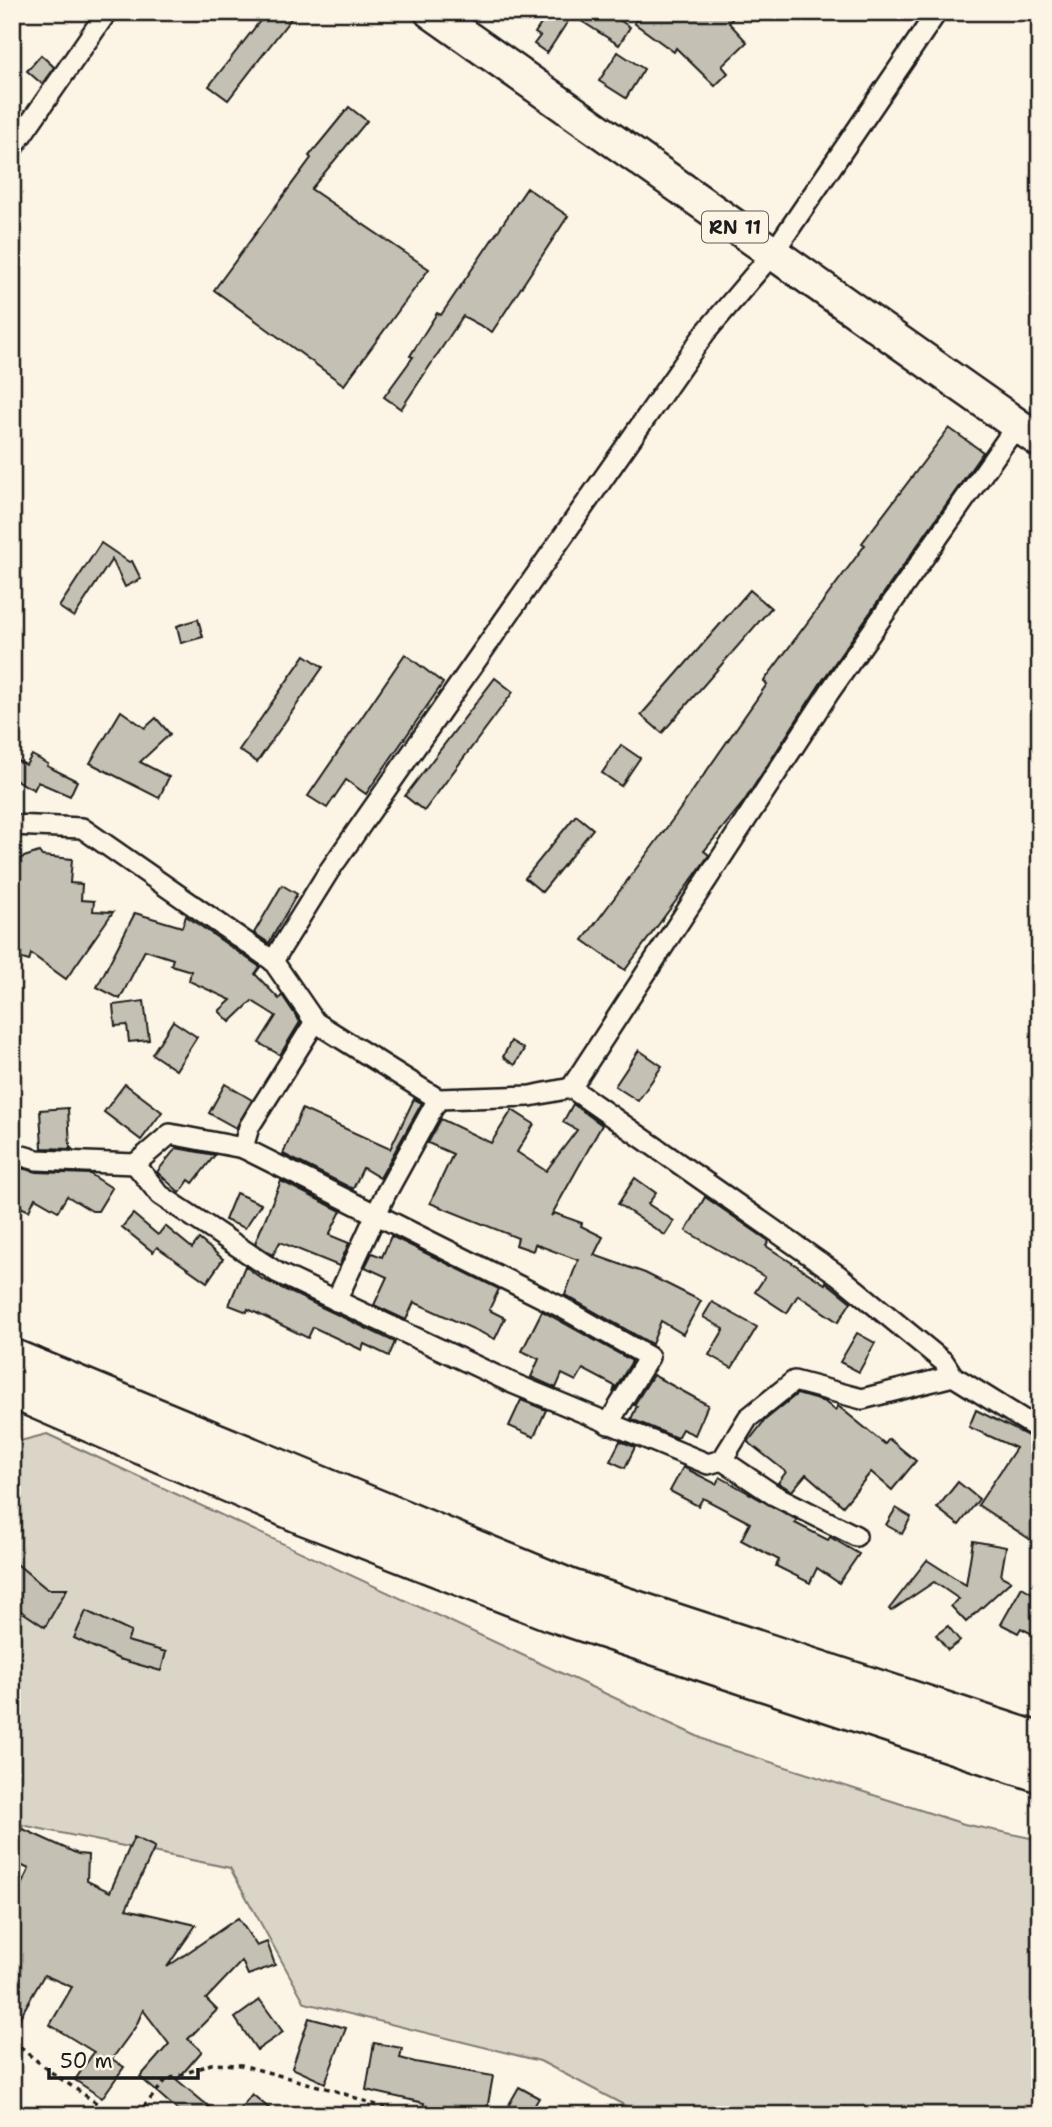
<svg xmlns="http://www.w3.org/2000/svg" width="1052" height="2127" viewBox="0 0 1052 2127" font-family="'Shantell Sans',sans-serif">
  <rect width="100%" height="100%" fill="#fcf5e5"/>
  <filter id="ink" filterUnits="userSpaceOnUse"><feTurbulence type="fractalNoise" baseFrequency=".0143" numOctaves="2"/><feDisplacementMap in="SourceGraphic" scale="14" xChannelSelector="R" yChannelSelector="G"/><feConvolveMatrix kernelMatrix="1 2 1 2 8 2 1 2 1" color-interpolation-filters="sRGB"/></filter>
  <g filter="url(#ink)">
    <path fill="#dbd5c8" stroke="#7c7872" stroke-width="2" d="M47 1434 714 1744 964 1824 1040 1840V2115H643L540 2061 305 2003 230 1868 12 1823V1443Z"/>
    <g fill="#c4c0b3" stroke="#1c1c1c" stroke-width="2">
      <path d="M267 12H296L228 100 209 86Z"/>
      <path d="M549 12H607L630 27 619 45 572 15 547 53 534 44 540 36 535 33Z"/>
      <path d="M642 12H737L729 23 747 42 722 66 728 73 715 86 676 48 674 52 634 23Z"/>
      <path d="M618 52 644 69 626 98 599 81Z"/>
      <path d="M41 55 54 67 42 84 27 71Z"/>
      <path d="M349 107 367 121 311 189 429 269 344 385 214 290 311 158 309 156Z"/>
      <path d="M527 188 568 216 492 332 463 316 401 409 384 397 413 357 410 356 437 313 441 315Z"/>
      <path d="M949 428 983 452 820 684 743 803 704 851 709 855 695 875 625 970 583 940 676 815 767 684 764 681 865 545 862 543Z"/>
      <path d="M101 543 129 562 132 561 141 579 125 587 112 559 74 617 59 607Z"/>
      <path d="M750 590 771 608 662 733 641 715Z"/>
      <path d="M198 619 203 637 181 643 177 626Z"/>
      <path d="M405 654 443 683 366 794 346 780 327 808 308 796Z"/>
      <path d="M305 655 323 667 257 762 239 750Z"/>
      <path d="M495 678 513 692 424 811 405 796Z"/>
      <path d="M121 711 145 728 156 718 170 734 140 762 169 777 159 798 90 763Z"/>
      <path d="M621 745 640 758 621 786 602 773Z"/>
      <path d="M32 755 48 764 47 766 77 781 70 796 38 782 34 790 12 778V758L26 765Z"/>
      <path d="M576 815 593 829 542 892 525 878Z"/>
      <path d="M39 852 42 856 72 859 70 883 82 884 81 900 94 901 93 911 113 912 66 979 31 954 29 961 12 956V941L21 911 12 914V861Z"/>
      <path d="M282 885 297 894 269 943 254 933Z"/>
      <path d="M135 913 182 927 186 916 260 967 255 974 279 999 282 995 300 1022 280 1055 259 1043 276 1016 252 1001 230 1022 219 1011 231 1000 189 981 191 971 171 965 173 959 145 950 120 999 97 987Z"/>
      <path d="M144 1001 149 1040 129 1042 127 1025 115 1026 113 1005Z"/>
      <path d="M173 1021 197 1037 176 1070 152 1054Z"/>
      <path d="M511 1041 524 1049 515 1065 503 1057Z"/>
      <path d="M639 1050 662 1066 638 1101 615 1086Z"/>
      <path d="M125 1084 162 1112 141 1140 104 1112Z"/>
      <path d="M225 1084 252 1100 236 1128 209 1113Z"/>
      <path d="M414 1099 422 1103 380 1178 363 1168 353 1189 283 1154 302 1109 390 1149Z"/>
      <path d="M573 1104 602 1125 551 1216 554 1213 582 1223 581 1226 603 1237 594 1255 645 1273 701 1301 683 1334 661 1321 652 1344 565 1295 578 1260 535 1244 533 1251 516 1245 518 1238 430 1203 453 1154 428 1143 441 1119 491 1143 512 1110 534 1124 517 1152 546 1171 577 1130 563 1122Z"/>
      <path d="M68 1108 70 1147 72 1149 42 1148 40 1110Z"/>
      <path d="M176 1148 215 1155 193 1183 189 1180 180 1193 157 1172Z"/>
      <path d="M12 1166 37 1172 90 1174 112 1188 98 1211H92L67 1196 58 1211 35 1198 29 1211 12 1203Z"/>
      <path d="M635 1178 656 1193 648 1204 674 1221 665 1235 618 1204Z"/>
      <path d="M281 1181 341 1211 329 1235 349 1243 339 1266 280 1242 273 1255 255 1243Z"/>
      <path d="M236 1193 261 1204 245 1228 225 1220Z"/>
      <path d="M705 1197 769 1241 766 1246 825 1284 826 1282 851 1302 838 1322 798 1295 787 1313 755 1292 765 1277 686 1231Z"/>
      <path d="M133 1214 158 1235 165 1226 192 1248 199 1239 223 1259 207 1282 157 1247 153 1252 122 1227Z"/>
      <path d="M391 1236 499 1289 489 1310 505 1318 495 1339 414 1302 406 1320 374 1305 387 1277 365 1267 372 1253 382 1257Z"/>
      <path d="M245 1266 262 1279 395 1342 389 1356 364 1344 362 1350 313 1327 308 1338 248 1309 247 1312 229 1305Z"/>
      <path d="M712 1302 757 1327 732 1368 709 1355 724 1329 703 1317Z"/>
      <path d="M542 1311 632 1361 613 1393 615 1386 583 1369 576 1381 562 1374 556 1388 531 1377 539 1359 522 1351Z"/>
      <path d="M857 1333 875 1343 859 1372 840 1362Z"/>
      <path d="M653 1375 708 1405 695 1435 682 1429 677 1438 631 1419 637 1406 634 1405Z"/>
      <path d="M797 1394 825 1402 835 1410 838 1406 885 1444 889 1439 916 1461 892 1490 871 1472 843 1506 806 1474 792 1491 780 1484 778 1483 786 1472 748 1442 765 1420Z"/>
      <path d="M521 1400 546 1410 534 1437 509 1426Z"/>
      <path d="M976 1410 1040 1442V1546L978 1505 1016 1448 969 1427Z"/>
      <path d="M620 1441 635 1447 625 1468 610 1461Z"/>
      <path d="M683 1467 716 1484 720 1477 797 1520 795 1523 828 1540 830 1537 859 1554 839 1583 817 1568 810 1583 776 1566 779 1560 741 1540 750 1523 703 1498 698 1506 670 1491Z"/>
      <path d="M958 1482 979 1499 959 1525 937 1508Z"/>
      <path d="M896 1508 911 1517 902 1534 886 1525Z"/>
      <path d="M973 1541 1006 1547 1001 1576 1011 1581 966 1622 951 1606 959 1599 934 1582 891 1611 889 1609 927 1560 966 1585Z"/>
      <path d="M12 1560 47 1589H67L45 1627 12 1605Z"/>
      <path d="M1022 1587 1040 1598V1638L1021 1628 1018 1633 1001 1624Z"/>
      <path d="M86 1611 131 1632 127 1641 166 1652 161 1671 119 1659 74 1638Z"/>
      <path d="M948 1626 960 1641 948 1650 936 1635Z"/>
      <path d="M12 1824 78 1854 88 1855 87 1881 110 1892 134 1837 155 1847 126 1909 196 1925 167 1967 238 1918 257 1946 267 1942 275 1965 248 1975 242 1961 206 1999 217 2010 188 2039 202 2051 177 2080 219 2115H183L140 2077 169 2044 143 2010 136 2026 112 2059 124 2067 102 2098 75 2080 94 2052 50 2025 72 1987 44 1975 12 2031V1904L29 1869 12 1861Z"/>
      <path d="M260 2000 283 2032 257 2050 235 2018Z"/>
      <path d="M309 2018 346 2028 325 2083 292 2068Z"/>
      <path d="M374 2043 402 2048 400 2058 415 2062 493 2076 486 2115 423 2108 424 2103 366 2090Z"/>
      <path d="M519 2087 539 2098 529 2115H517L507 2108Z"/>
      <path d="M252 2094 277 2115H235Z"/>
    </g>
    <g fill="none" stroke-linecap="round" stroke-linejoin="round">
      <g stroke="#1c1c1c" stroke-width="24">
        <g id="street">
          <path d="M12 149 107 12"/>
          <path d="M12 825 82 828 273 961 315 1022 438 1099 530 1096 571 1088 838 1275 944 1362 953 1376 1040 1430"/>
          <path d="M273 961 329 871 705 333 773 253 937 12"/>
          <path d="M571 1088 830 691 1017 425"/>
          <path d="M243 1148 249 1127 315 1022"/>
          <path d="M12 1153 37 1160 135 1164 170 1134 243 1148 561 1307 649 1357 608 1424"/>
          <path d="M135 1164 160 1195 278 1273 512 1383 708 1464 722 1460 748 1418 794 1381 862 1399 953 1376"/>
          <path d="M336 1301 385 1195 438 1099"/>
          <path d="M722 1460 774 1495 856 1536"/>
        </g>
      </g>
      <g stroke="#1c1c1c" stroke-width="37">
        <path id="primary" d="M431 12 1040 441"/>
      </g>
      <g stroke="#1c1c1c" stroke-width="42">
        <g id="highway">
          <path d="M12 1358 569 1588 1040 1742"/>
          <path d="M12 1389 305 1516 549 1611 1040 1773"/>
        </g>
      </g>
      <g stroke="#1c1c1c" stroke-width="3.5" stroke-dasharray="5 5" stroke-linecap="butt">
        <path d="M12 2041 51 2072 114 2115"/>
        <path d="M137 2115 166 2080 211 2064 241 2065 333 2090 405 2115"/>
      </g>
      <use href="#street" stroke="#fcf5e5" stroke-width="19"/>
      <use href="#primary" stroke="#fcf5e5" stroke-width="32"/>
      <use href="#highway" stroke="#fcf5e5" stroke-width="37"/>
    </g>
  </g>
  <g text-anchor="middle" stroke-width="7" stroke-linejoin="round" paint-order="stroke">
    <rect fill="#fcf5e5" stroke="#5f5d58" stroke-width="2" x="702" y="211.5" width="66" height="31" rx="5"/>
    <g font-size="19" font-weight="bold" fill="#1c1c1c">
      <text x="735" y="234">RN 11</text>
    </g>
  </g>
  <rect width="1052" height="2127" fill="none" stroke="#fcf5e5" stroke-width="42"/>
  <rect x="21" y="21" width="1010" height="2085" fill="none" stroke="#1c1c1c" stroke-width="2.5" filter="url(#ink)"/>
  <path d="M49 2068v10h149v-10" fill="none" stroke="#1c1c1c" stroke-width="3.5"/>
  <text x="60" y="2068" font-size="21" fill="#1c1c1c" stroke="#fcf5e5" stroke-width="5" paint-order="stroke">50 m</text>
</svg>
